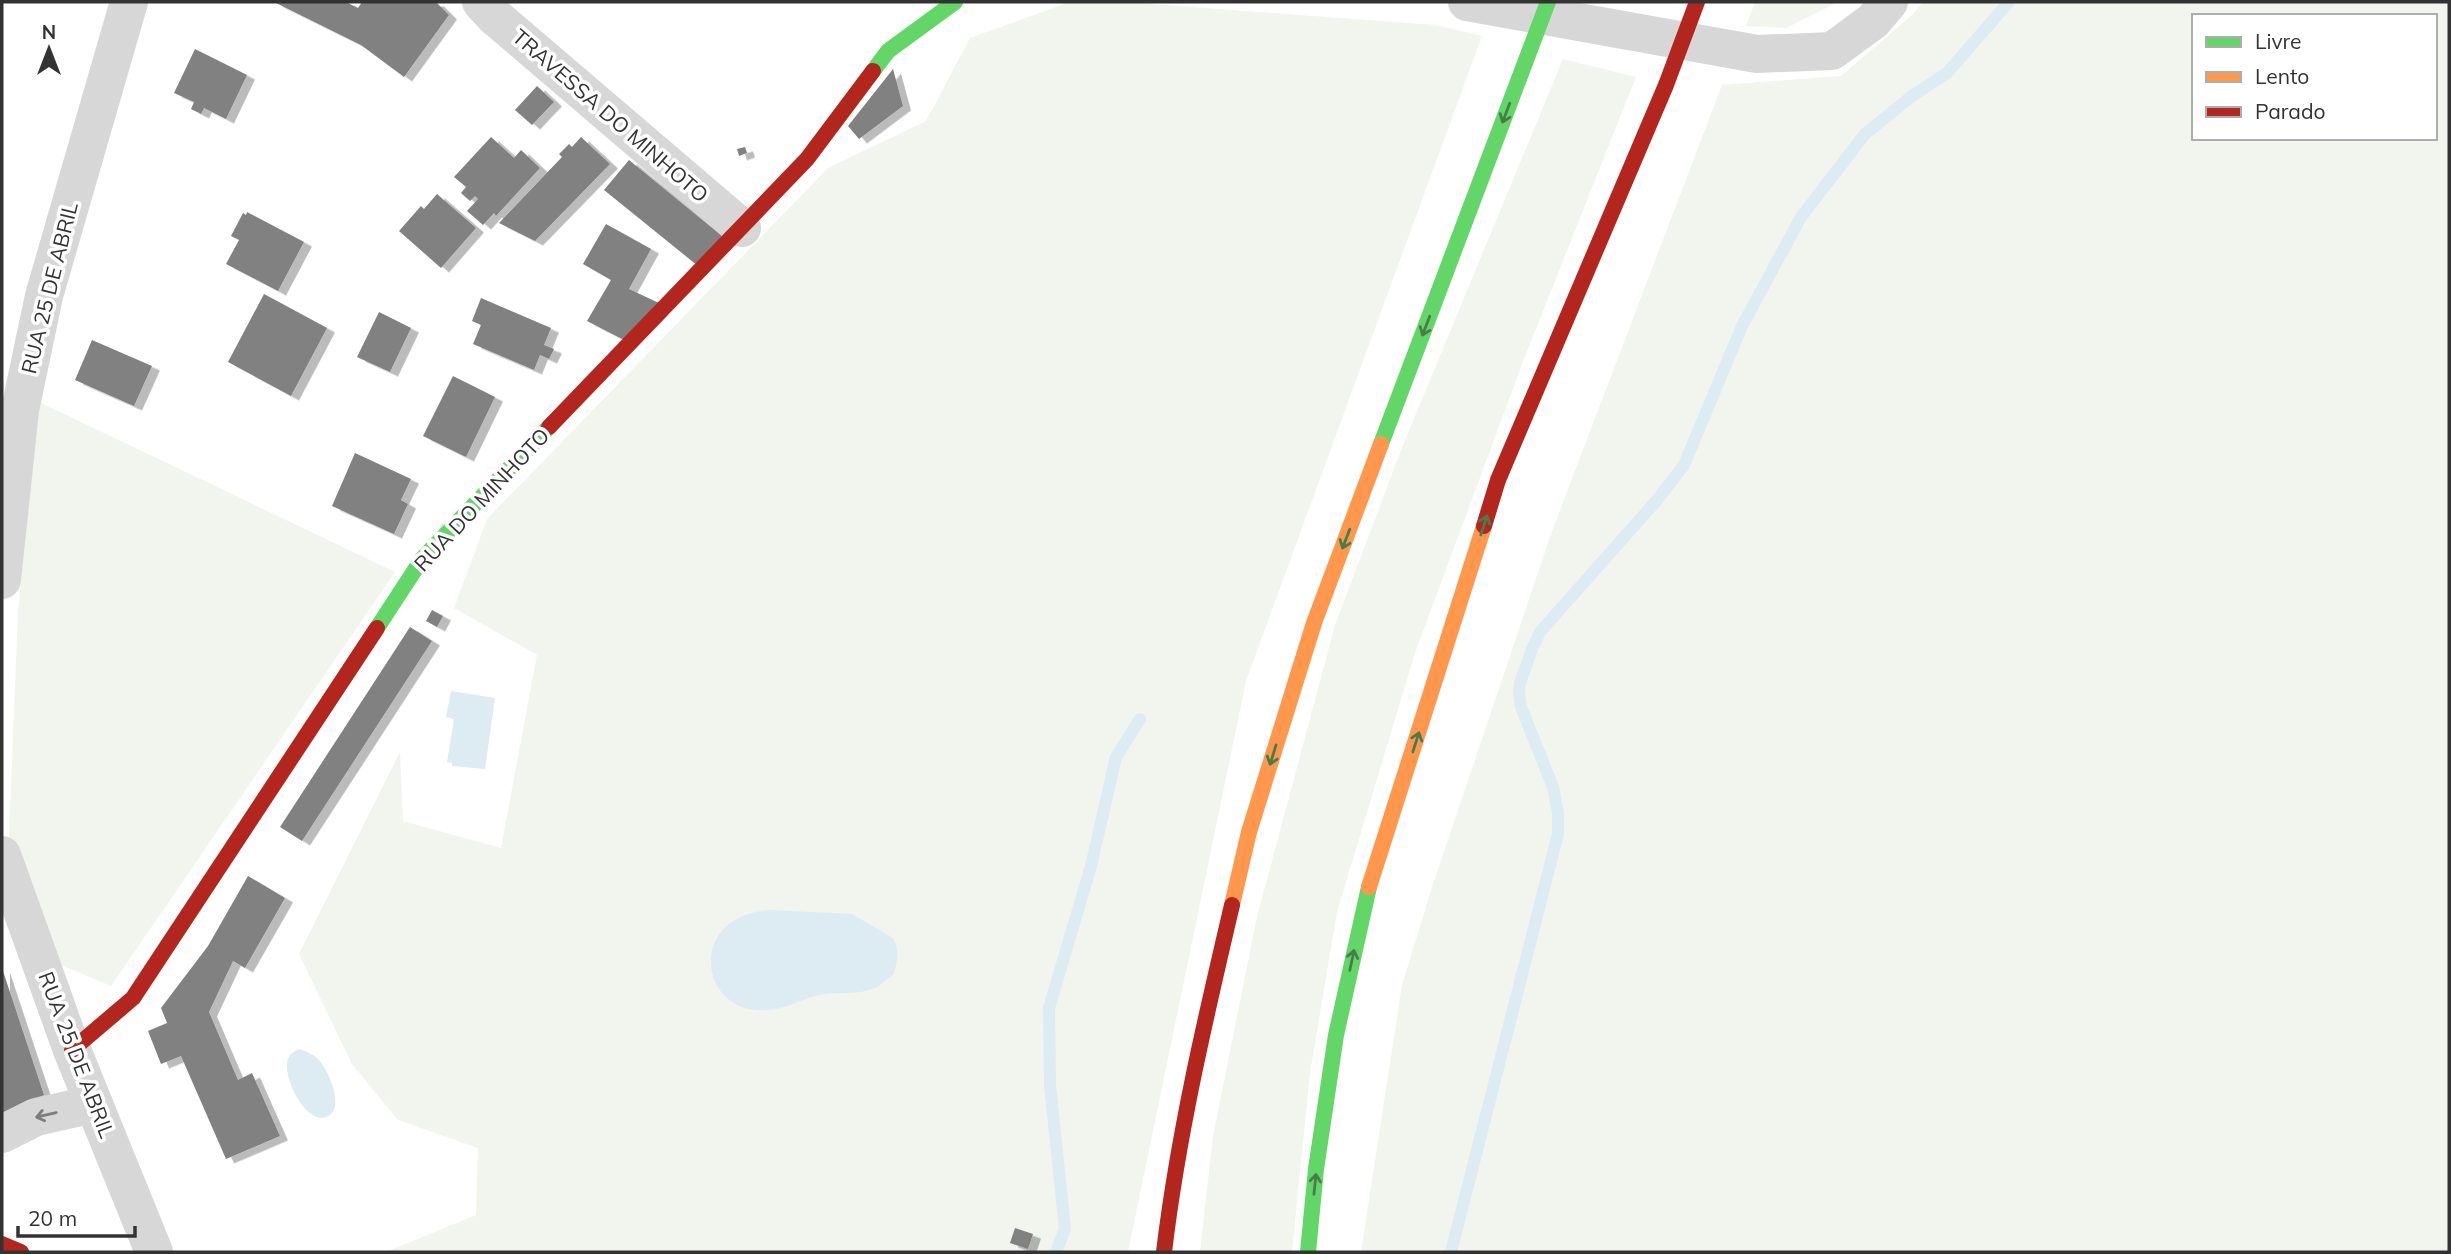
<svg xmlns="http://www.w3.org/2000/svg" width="2451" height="1254" viewBox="0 0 2451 1254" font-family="Mulish,sans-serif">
  <defs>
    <filter id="shadow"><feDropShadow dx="8" dy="4.5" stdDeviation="0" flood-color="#0004"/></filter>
  </defs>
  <rect width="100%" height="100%" fill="#fff"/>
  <g fill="#f1f5ed" fill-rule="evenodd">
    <path d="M1070 2H1125L1435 25 1482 36 1246 681 1128 1252H386L476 1215 478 1148 398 1120 352 1064 299 954 400 752 403 821 501 848 537 655 454 608 487 519 828 168 926 121 970 38Z"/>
    <path d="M1755 2H1838L1786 28 1746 26Z"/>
    <path d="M1923 2H2449V1252H1361L1402 985 1433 884 1552 531 1722 85 1841 76 1912 15ZM2194 16H2435V138H2194Z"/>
    <path d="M1563 59 1636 77 1524 359 1415 653 1337 912 1310 1073 1292 1252H1200L1213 1136 1257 917 1335 625 1401 450Z"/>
    <path d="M39 402 395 572 111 986 61 965 9 836 18 612Z"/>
  </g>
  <g fill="#ddebf3">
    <path d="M451 691 495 698 485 769 452 766V763L447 762 454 719 446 717Z"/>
    <path d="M771 910 852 914 893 938C900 950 897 961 894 974 888 978 883 983 877 987 860 996 836 991 818 995 796 1001 782 1012 756 1010 743 1009 737 1006 727 998 703 977 706 936 735 920 746 913 757 911 771 910Z"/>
    <path d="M299 1049C307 1051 312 1054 318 1059 328 1069 347 1110 326 1117 305 1125 278 1071 290 1055 292 1052 296 1051 299 1049Z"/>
  </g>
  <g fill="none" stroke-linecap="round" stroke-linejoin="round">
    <g stroke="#ddebf3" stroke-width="12">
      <path d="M1056 1252 1065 1229 1050 1085 1049 1008 1091 866 1116 757 1140 719"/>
      <path d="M1451 1252 1558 834V813L1553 787 1521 707 1519 693 1520 683 1532 649 1540 632 1657 500 1684 465 1742 326 1801 217 1865 134 1912 96 1947 73 2008 3"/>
    </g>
  </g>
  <g fill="#818181" filter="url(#shadow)">
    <path d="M274 2H346L358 8 362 2H436L449 15 404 77 361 45Z"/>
    <path d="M195 49 247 75 226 119 204 108 201 114 191 109 194 102 174 93Z"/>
    <path d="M893 69 903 106 859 139 848 126Z"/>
    <path d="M537 86 554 102 532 125 515 110Z"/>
    <path d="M491 137 514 158 521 150 540 168 496 216 494 213 483 225 467 211 478 199 475 196 470 201 461 193 466 187 454 177Z"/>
    <path d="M581 137 610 164 535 241 499 223 562 157 559 154 569 144 572 147Z"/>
    <path d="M745 147 747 153 739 156 737 149Z"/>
    <path d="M629 160 722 236 698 266 604 190Z"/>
    <path d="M437 194 476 228 441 268 399 231 421 206 424 209Z"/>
    <path d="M247 212 304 242 278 291 226 264 239 240 231 236 243 213 246 215Z"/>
    <path d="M606 224 651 249 629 289 661 304 626 341 587 321 611 280 583 264Z"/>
    <path d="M264 294 327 328 291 396 228 362Z"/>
    <path d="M481 298 551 328 544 345 554 349 549 359 540 355 534 370 473 344 481 325 472 321Z"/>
    <path d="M379 312 411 328 390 372 357 357Z"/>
    <path d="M92 340 152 366 134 406 75 380Z"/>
    <path d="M453 376 495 397 466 457 423 436Z"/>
    <path d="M355 453 411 479 401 500 408 504 394 534 332 506Z"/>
    <path d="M432 610 443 616 437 627 426 621Z"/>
    <path d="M410 627 432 641 302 841 280 827Z"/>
    <path d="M248 876 285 898 245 968 233 961 209 1012 238 1080 252 1073 280 1136 226 1159 181 1056 161 1064 148 1031 167 1023 161 1008 208 946Z"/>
    <path d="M2 968 44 1095 17 1106 2 1120Z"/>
    <path d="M1015 1228 1033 1234 1028 1249 1010 1243Z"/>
  </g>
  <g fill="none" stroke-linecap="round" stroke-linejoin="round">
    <g stroke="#d7d7d7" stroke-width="38">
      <path d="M481 2 494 16 742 228"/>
      <path d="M1467 2 1757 54 1832 51 1873 21 1889 2"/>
      <path d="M2 580 20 410 44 296 129 2"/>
      <path d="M2 855 72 1050 154 1252"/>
      <path d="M2 1134 36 1117 94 1104"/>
    </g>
    <g stroke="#63d668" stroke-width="16">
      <path d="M873 71 888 51 955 2"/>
      <path d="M1381 444 1548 2"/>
      <path d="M377 628 422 559 549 427"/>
      <path d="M1308 1252 1316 1169 1336 1035 1369 887"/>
    </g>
    <g stroke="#ff974d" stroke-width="16">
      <path d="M1369 887 1484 526"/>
      <path d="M1232 905 1249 832 1314 623 1381 444"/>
    </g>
    <g stroke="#b3261e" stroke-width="16">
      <path d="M549 427 807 159 873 71"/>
      <path d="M1484 526 1498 480 1666 85 1697 2"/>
      <path d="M72 1050 133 998 377 628"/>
      <path d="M2 1244 21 1252"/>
      <path d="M1164 1252C1178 1135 1205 1020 1232 905"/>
    </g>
  </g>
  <defs><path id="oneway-shaft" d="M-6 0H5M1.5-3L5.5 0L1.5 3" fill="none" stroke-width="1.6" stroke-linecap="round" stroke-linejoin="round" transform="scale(1.75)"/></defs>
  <g stroke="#497c4b">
    <use href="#oneway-shaft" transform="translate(1506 113) rotate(111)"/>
    <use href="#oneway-shaft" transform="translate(1426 326) rotate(111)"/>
    <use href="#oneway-shaft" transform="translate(1484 525) rotate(-72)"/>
    <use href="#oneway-shaft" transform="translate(1346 539) rotate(111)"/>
    <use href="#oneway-shaft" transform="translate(1416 742) rotate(-72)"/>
    <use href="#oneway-shaft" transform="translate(1273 755) rotate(107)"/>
    <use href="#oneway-shaft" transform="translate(1352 960) rotate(-78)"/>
    <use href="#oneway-shaft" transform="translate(1315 1184) rotate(-84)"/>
  </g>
  <use stroke="#7d7d7d" href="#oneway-shaft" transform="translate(46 1115) rotate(167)"/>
  <g text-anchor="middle" stroke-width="7" stroke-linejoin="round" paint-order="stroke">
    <g font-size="21" fill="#333" stroke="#fff">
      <text transform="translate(610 116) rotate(41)" y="7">TRAVESSA DO MINHOTO</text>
      <text transform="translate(50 288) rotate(-76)" y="7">RUA 25 DE ABRIL</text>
      <text transform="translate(482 500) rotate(-47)" y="7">RUA DO MINHOTO</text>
      <text transform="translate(76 1055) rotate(69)" y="7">RUA 25 DE ABRIL</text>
    </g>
  </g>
  <rect width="2451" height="1254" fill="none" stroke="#333333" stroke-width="7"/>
  <rect x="2192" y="14" width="245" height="126" fill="#ffffff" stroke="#adadad" stroke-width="2"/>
  <rect x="2206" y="37" width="35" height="10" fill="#63d668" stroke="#adadad" stroke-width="2"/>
  <text x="2255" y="49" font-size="21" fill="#333333">Livre</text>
  <rect x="2206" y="72" width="35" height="10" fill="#ff974d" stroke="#adadad" stroke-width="2"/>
  <text x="2255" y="84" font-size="21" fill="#333333">Lento</text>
  <rect x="2206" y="107" width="35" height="10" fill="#b3261e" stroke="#adadad" stroke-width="2"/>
  <text x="2255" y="119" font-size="21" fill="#333333">Parado</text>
  <g transform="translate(49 49)" stroke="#ffffff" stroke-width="5" paint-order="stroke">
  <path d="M0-5L12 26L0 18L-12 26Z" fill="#333333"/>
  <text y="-10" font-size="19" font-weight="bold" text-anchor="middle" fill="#333333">N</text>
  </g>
  <path d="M18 1226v10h117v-10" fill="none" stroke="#333333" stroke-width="3.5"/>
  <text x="28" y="1226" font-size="21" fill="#333333" stroke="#ffffff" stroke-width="5" paint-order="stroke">20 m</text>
</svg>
